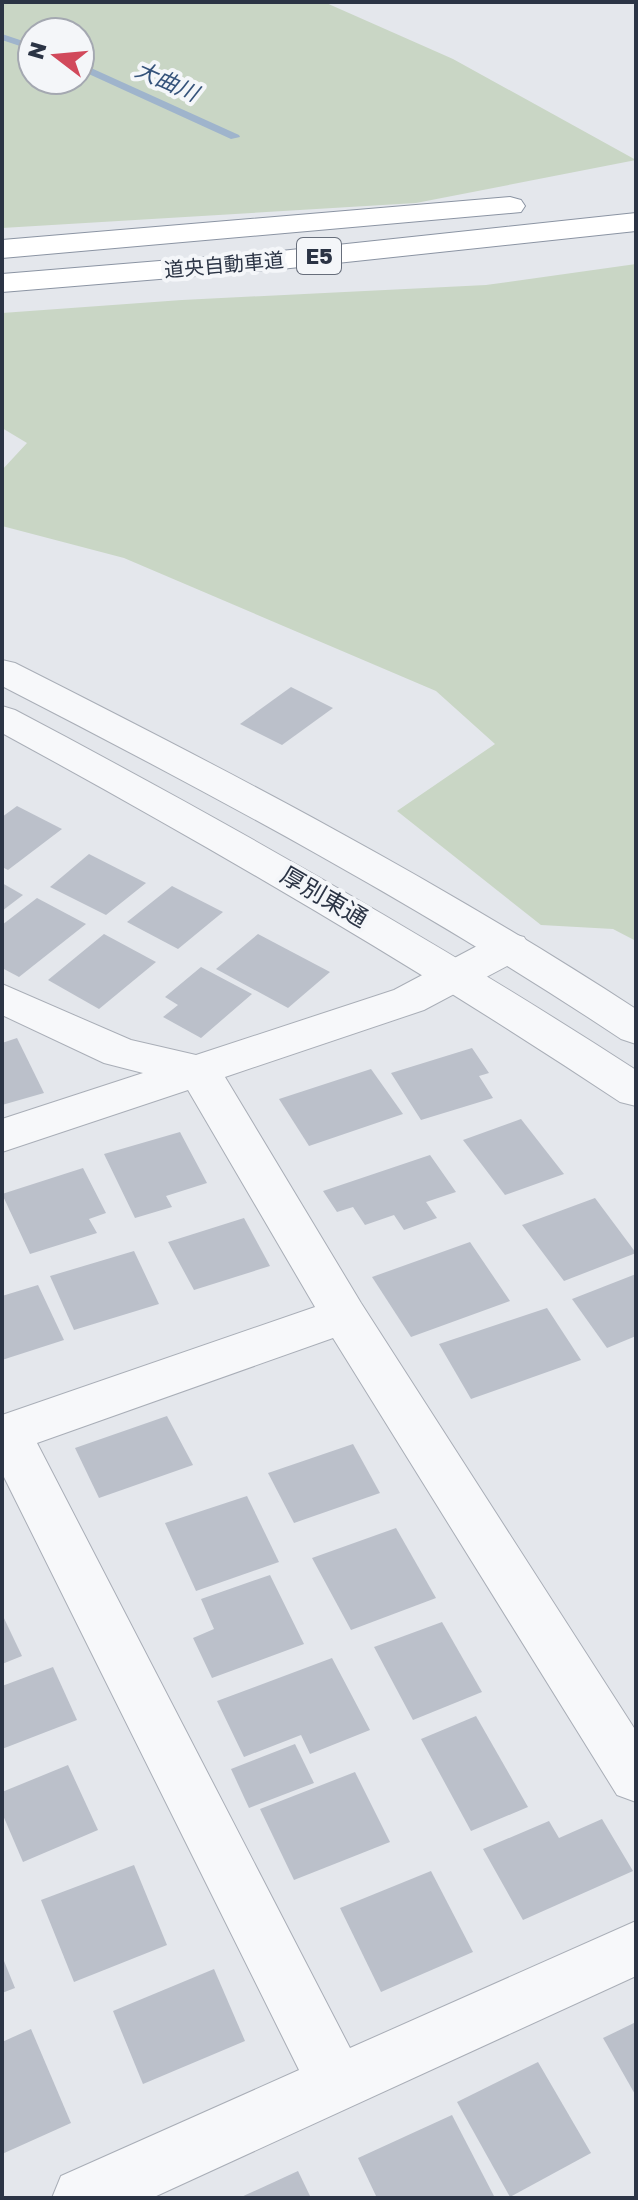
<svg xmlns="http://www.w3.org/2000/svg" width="638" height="2200" viewBox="0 0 638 2200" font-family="'Golos Text','Noto Sans JP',sans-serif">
  <rect width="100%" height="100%" fill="#e4e7ec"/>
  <g fill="#c9d6c5" fill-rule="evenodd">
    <path d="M2 2H324L453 59 636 160 416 203 2 228ZM32 32H80V80H32Z"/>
    <path d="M636 264V941L613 929 541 925 397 811 495 744 436 691 124 558 2 526V470L27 443 2 428V313L182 300 486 285Z"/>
  </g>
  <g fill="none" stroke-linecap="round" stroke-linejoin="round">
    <g fill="#9fb4cc" fill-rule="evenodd">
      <path d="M2 34 32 44V50L2 40Z"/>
      <path d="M80 63 239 135 240 137 231 139 80 70Z"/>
    </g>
  </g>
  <g fill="#bbc0ca">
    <path d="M291 687 333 708 282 745 240 724Z"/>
    <path d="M17 806 62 829 8 870 2 867V817Z"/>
    <path d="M89 854 146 883 106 915 50 887Z"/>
    <path d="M2 883 23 895 2 911Z"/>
    <path d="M172 886 223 912 178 949 127 922Z"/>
    <path d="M37 898 86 924 19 977 2 968V925Z"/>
    <path d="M104 934 156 962 99 1009 48 980Z"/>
    <path d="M258 934 330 972 288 1008 216 969Z"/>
    <path d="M201 967 252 994 201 1038 163 1017 178 1005 165 997Z"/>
    <path d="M17 1038 44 1093 2 1105V1043Z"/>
    <path d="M472 1048 489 1073 479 1076 493 1098 421 1120 391 1073Z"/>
    <path d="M371 1069 403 1114 309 1146 279 1099Z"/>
    <path d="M521 1119 564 1174 505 1195 463 1140Z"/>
    <path d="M180 1132 207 1183 166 1196 172 1207 135 1218 104 1154Z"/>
    <path d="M430 1155 456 1192 426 1202 437 1218 404 1230 394 1215 365 1225 353 1207 337 1212 323 1191Z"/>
    <path d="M83 1168 106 1213 89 1219 97 1233 30 1254 2 1194Z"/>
    <path d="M595 1198 636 1253 564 1281 522 1225Z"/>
    <path d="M244 1218 270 1266 194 1290 168 1242Z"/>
    <path d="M470 1242 510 1301 411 1337 372 1277Z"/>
    <path d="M134 1251 159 1304 74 1330 50 1276Z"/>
    <path d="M636 1274V1336L607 1348 572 1299Z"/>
    <path d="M38 1285 64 1340 2 1360V1296Z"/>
    <path d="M547 1308 581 1360 471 1399 439 1344Z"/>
    <path d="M167 1416 193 1465 99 1498 75 1448Z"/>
    <path d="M353 1444 380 1493 294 1523 268 1473Z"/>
    <path d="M247 1496 279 1562 196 1591 165 1523Z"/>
    <path d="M396 1528 436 1598 351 1630 312 1558Z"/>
    <path d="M270 1575 304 1644 212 1678 193 1638 214 1629 201 1599Z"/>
    <path d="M2 1614 22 1656 2 1664Z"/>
    <path d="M442 1622 482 1692 413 1720 374 1647Z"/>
    <path d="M332 1658 370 1730 310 1754 301 1735 244 1757 217 1701Z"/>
    <path d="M53 1667 77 1720 2 1749V1686Z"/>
    <path d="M476 1716 528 1807 471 1831 421 1739Z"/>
    <path d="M295 1744 314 1783 249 1808 231 1769Z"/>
    <path d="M68 1765 98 1830 23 1862 2 1813V1792Z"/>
    <path d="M355 1772 390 1842 294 1880 260 1809Z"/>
    <path d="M602 1819 633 1871 523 1920 483 1849 549 1821 559 1838Z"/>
    <path d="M134 1865 167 1945 74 1982 41 1900Z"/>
    <path d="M431 1871 473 1952 381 1992 340 1908Z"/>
    <path d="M2 1956 15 1988 2 1993Z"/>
    <path d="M214 1969 245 2041 143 2084 113 2011Z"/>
    <path d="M636 2022V2096L603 2038Z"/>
    <path d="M31 2029 71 2123 2 2154V2042Z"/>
    <path d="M538 2062 591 2153 510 2197 457 2102Z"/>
    <path d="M452 2115 495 2198H377L358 2158Z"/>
    <path d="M298 2171 311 2198H239Z"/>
  </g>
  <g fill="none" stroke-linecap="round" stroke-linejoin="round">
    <g stroke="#a9aeb7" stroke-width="2">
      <path id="minor" d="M509 933 524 937 530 947 524 957 424 1010 225 1077 361 1303 636 1731V1802L617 1795 333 1338 37 1443 350 2048 636 1921V1976L152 2198H52L61 2176 299 2070 2 1473V1415L315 1307 188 1090 2 1152V1119L143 1073 104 1063 2 1015V984L131 1040 196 1055 394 990 494 937Z"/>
    </g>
    <g stroke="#a9aeb7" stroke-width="2">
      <g id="tertiary">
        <path d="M2 660 15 663C227 770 437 879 636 1009V1044L621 1039C423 907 214 795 2 686Z"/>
        <path d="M2 706 15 710C227 822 435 940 636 1070V1106L620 1102C420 969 213 848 2 733Z"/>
      </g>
    </g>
    <g stroke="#8b94a3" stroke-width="2">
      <g id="motorway">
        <path d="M510 197 521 200 525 206 521 212 2 258V240Z"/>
        <path d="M636 213V231L281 269 2 292V274L281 251Z"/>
      </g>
    </g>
    <use href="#minor" fill="#f7f8fa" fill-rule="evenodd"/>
    <use href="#tertiary" fill="#f7f8fa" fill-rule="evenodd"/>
    <use href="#motorway" fill="#fff" fill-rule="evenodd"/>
  </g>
  <g text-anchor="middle" stroke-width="8" stroke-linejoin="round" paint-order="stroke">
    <g font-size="20" fill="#2b3445" stroke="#f4f6f9">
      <text transform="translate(224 265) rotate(-5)" y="7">道央自動車道</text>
    </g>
    <g font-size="22" font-style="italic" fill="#34527a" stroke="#f4f6f9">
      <text transform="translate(167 81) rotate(24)" y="8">大曲川</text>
    </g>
    <rect fill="#f4f6f9" stroke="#676e7b" stroke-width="2" x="297" y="238" width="44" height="36" rx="6"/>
    <g font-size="22" font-weight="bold" fill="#2b3445">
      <text x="319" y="264">E5</text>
    </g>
    <g font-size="24" fill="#2b3445" stroke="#f4f6f9">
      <text transform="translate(324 897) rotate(30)" y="8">厚別東通</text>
    </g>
  </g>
  <rect width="638" height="2200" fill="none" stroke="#2b3445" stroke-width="8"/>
  <g transform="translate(56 56) rotate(286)"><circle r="38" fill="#f4f6f9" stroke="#a4a8b1" stroke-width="2"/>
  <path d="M0-6L14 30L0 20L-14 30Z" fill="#d1495b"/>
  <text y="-12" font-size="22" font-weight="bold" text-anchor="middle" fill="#2b3445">N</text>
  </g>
</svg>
